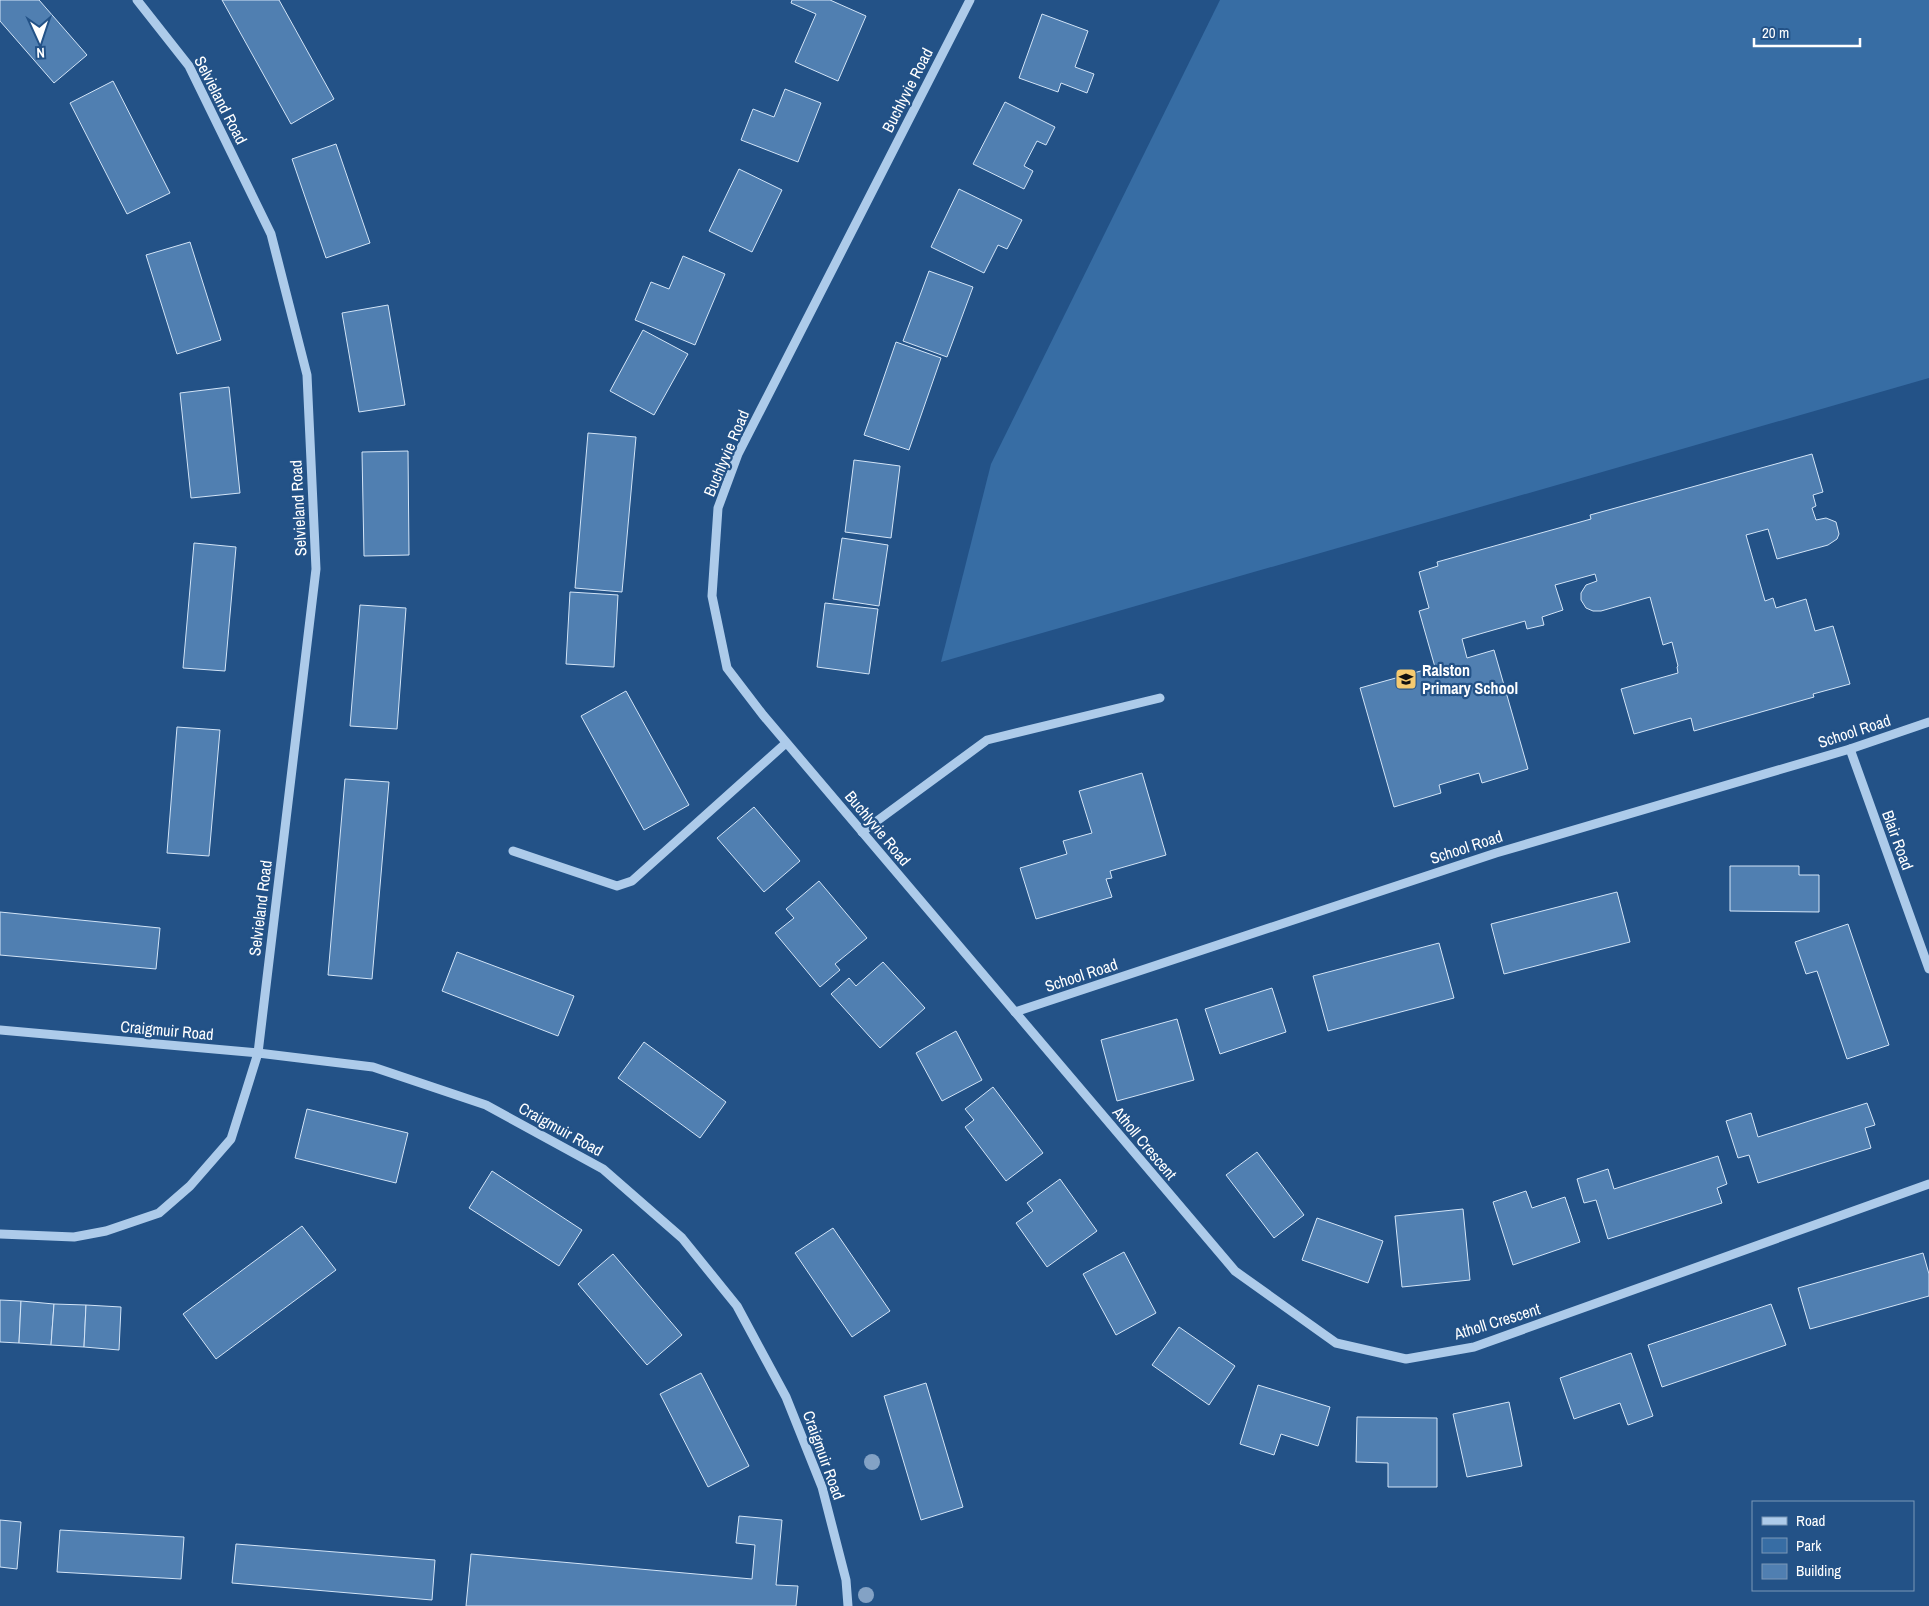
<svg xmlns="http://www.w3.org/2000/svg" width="1929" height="1606" viewBox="0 0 1929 1606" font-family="'Archivo Narrow',sans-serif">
  <rect width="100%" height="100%" fill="#235287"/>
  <path fill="#376da4" d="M1220 0H1929V378L941 662 991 464Z"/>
  <g fill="#507fb1" stroke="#d2e4f7">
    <path d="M0 0H39L87 55 54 83 0 21Z"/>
    <path d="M222 0H279L334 99 291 124Z"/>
    <path d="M792 0H830L866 16 838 81 795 62 816 14 791 3Z"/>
    <path d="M1042 14 1088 31 1075 67 1094 74 1087 93 1061 83 1058 92 1019 78Z"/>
    <path d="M113 81 170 193 127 214 70 103Z"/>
    <path d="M785 89 821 103 798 162 741 140 753 109 774 117Z"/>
    <path d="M1005 102 1055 127 1046 145 1037 141 1024 166 1033 171 1024 189 973 164Z"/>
    <path d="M336 144 370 243 326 258 292 159Z"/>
    <path d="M739 169 782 190 752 252 709 231Z"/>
    <path d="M959 189 1022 220 1007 249 998 245 984 273 931 247Z"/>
    <path d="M190 242 221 340 177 354 146 255Z"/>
    <path d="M683 256 725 274 695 345 635 320 651 282 669 289Z"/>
    <path d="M929 271 973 287 947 357 903 341Z"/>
    <path d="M388 305 405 405 359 412 342 313Z"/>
    <path d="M643 330 688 354 654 415 610 391Z"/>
    <path d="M896 342 941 358 909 450 864 435Z"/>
    <path d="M229 387 240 493 191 498 180 393Z"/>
    <path d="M588 433 636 437 622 592 575 588Z"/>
    <path d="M408 451 409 555 364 556 362 452Z"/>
    <path d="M1812 454 1823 492 1813 495 1816 506 1812 508 1816 520 1826 518 1836 522 1839 534 1837 539 1828 545 1777 559 1768 529 1746 535 1765 601 1773 598 1776 608 1806 599 1815 631 1833 626 1850 684 1813 694 1814 697 1694 731 1691 718 1634 734 1621 689 1678 673 1677 667 1678 666 1672 642 1663 645 1650 597 1601 611H1593L1586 608 1581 600V593L1586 585 1597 581 1595 574 1555 585 1563 610 1542 617 1544 625 1527 629 1525 621 1462 639 1467 658 1494 650 1528 769 1482 783 1479 773 1439 785 1441 793 1394 807 1360 688 1435 667 1419 611 1429 608 1419 572 1438 566 1437 562 1591 519 1590 515Z"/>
    <path d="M854 460 900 466 891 538 845 532Z"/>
    <path d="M842 538 888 545 879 606 833 599Z"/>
    <path d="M194 543 236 547 225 671 183 668Z"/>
    <path d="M570 592 618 595 614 667 566 664Z"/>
    <path d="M825 603 878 609 869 674 817 667Z"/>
    <path d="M360 605 406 608 397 729 350 726Z"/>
    <path d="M626 691 689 805 644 830 581 716Z"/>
    <path d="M177 727 220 730 209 856 167 853Z"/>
    <path d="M1142 773 1166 855 1110 871 1112 878 1106 879 1112 897 1036 919 1020 868 1067 854 1063 841 1092 833 1079 791Z"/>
    <path d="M345 779 389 782 372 979 328 975Z"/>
    <path d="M754 807 800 861 764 892 717 838Z"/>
    <path d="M1730 866H1799V875H1819V912L1730 911Z"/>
    <path d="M819 881 867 938 835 964 840 970 820 987 775 933 794 918 786 909Z"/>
    <path d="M1617 892 1630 942 1504 974 1491 924Z"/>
    <path d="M0 912 160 928 156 969 0 955Z"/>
    <path d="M1848 924 1889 1045 1847 1059 1817 971 1806 974 1795 942Z"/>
    <path d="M1439 943 1454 998 1328 1031 1313 976Z"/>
    <path d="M457 952 574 996 558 1036 442 991Z"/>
    <path d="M883 962 925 1008 880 1048 831 994 849 978 856 986Z"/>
    <path d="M1272 988 1286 1032 1220 1054 1205 1009Z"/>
    <path d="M1177 1019 1194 1080 1117 1101 1101 1040Z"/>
    <path d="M956 1031 982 1080 942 1101 916 1053Z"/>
    <path d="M644 1042 726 1102 700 1138 618 1078Z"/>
    <path d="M993 1087 1043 1153 1006 1181 965 1127 974 1120 965 1109Z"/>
    <path d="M1867 1103 1875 1125 1865 1128 1871 1148 1758 1183 1749 1155 1738 1158 1726 1121 1751 1113 1758 1137Z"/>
    <path d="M307 1109 408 1133 396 1183 295 1158Z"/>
    <path d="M1257 1152 1304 1215 1274 1238 1226 1175Z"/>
    <path d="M1718 1156 1727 1184 1717 1188 1722 1203 1608 1239 1596 1200 1584 1203 1577 1179 1608 1169 1614 1189Z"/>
    <path d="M492 1171 582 1230 559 1266 469 1208Z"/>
    <path d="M1060 1179 1097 1231 1047 1267 1016 1223 1033 1211 1027 1203Z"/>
    <path d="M1526 1191 1532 1208 1565 1197 1580 1242 1513 1265 1493 1202Z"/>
    <path d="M1463 1209 1470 1280 1402 1287 1395 1216Z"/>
    <path d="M1317 1218 1383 1241 1368 1283 1302 1260Z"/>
    <path d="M302 1226 336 1270 216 1359 183 1314Z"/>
    <path d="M833 1228 890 1311 852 1337 795 1253Z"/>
    <path d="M1124 1252 1156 1313 1116 1335 1083 1274Z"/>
    <path d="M1923 1253 1929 1274V1296L1810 1329 1798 1288Z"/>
    <path d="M613 1254 682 1335 647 1365 578 1284Z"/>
    <path d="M0 1300 21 1301 19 1343 0 1342Z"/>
    <path d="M21 1301 54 1304 51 1345 19 1343Z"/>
    <path d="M54 1304 86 1305 84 1347 51 1345Z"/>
    <path d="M1771 1304 1786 1345 1662 1387 1648 1345Z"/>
    <path d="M86 1305 121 1307 119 1350 84 1347Z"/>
    <path d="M1179 1327 1235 1366 1209 1405 1152 1365Z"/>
    <path d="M1631 1353 1653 1416 1628 1425 1620 1403 1574 1419 1560 1378Z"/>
    <path d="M701 1373 749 1466 708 1487 660 1394Z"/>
    <path d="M926 1383 963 1507 921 1520 884 1396Z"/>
    <path d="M1258 1385 1330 1407 1318 1446 1281 1434 1274 1455 1240 1444Z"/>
    <path d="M1509 1402 1522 1466 1467 1477 1453 1414Z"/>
    <path d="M1357 1417 1437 1418V1487H1388V1463L1356 1462Z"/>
    <path d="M739 1516 782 1520 776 1585 798 1586 796 1606H466L471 1554 752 1579 755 1545 736 1543Z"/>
    <path d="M0 1520 21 1522 17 1569 0 1567Z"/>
    <path d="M60 1530 184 1537 181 1579 57 1572Z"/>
    <path d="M236 1544 435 1560 432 1600 232 1583Z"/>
  </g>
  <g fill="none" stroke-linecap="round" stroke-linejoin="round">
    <g stroke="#adcbea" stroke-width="9">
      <path d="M970 0 738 454 718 508 712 596 727 668 763 715 1235 1271 1336 1343 1406 1359 1474 1347 1929 1184"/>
      <path d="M1850 749 1929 969"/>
      <path d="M862 832 987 740 1160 698"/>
      <path d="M513 851 617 886 632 881 786 743"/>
      <path d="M1015 1012 1496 853 1850 749 1929 722"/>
      <path d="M0 1030 258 1053 373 1067 486 1105 603 1169 682 1238 737 1306 786 1397 822 1487 846 1580 848 1606"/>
      <path d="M0 1234 74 1237 106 1231 159 1213 190 1186 231 1139 258 1053 316 569 307 375 271 234 189 66 137 0"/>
    </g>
  </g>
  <g fill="#83a2c5">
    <circle cx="872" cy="1462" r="8"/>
    <circle cx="866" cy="1595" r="8"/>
  </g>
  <defs>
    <g id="school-square" transform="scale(1.125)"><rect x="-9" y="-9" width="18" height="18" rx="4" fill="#f5ca70" stroke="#235287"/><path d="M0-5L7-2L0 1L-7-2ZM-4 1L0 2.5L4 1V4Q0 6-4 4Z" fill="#111"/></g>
  </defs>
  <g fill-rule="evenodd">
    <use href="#school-square" x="1406" y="679"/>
  </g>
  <g text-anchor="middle" stroke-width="4.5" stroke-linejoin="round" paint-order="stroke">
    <g font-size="16" fill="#fff" stroke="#235287">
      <text transform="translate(907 90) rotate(-63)" y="6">Buchlyvie Road</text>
      <text transform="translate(221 100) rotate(63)" y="6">Selvieland Road</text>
      <text transform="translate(726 453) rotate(-67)" y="6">Buchlyvie Road</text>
      <text transform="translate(298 508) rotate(-93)" y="6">Selvieland Road</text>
      <text transform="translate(1854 731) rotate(-18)" y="6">School Road</text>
      <text transform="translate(878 828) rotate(50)" y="6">Buchlyvie Road</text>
      <text transform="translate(1898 840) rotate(70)" y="6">Blair Road</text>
      <text transform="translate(1466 847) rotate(-18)" y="6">School Road</text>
      <text transform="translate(260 908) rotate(-83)" y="6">Selvieland Road</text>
      <text transform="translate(1081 975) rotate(-18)" y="6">School Road</text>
      <text transform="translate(167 1030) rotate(5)" y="6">Craigmuir Road</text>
      <text transform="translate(561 1129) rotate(29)" y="6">Craigmuir Road</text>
      <text transform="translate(1145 1143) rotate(50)" y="6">Atholl Crescent</text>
      <text transform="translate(1497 1321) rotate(-17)" y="6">Atholl Crescent</text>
      <text transform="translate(824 1455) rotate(70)" y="6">Craigmuir Road</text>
    </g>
    <g font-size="16" font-weight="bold" fill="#fff" stroke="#235287" text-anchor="start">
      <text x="1422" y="676">Ralston<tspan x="1422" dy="18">Primary School</tspan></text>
    </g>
  </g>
  <rect x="1752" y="1501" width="162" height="90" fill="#235287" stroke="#7b97b7"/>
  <rect x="1762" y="1517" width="25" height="8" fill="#adcbea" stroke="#7b97b7"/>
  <text x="1796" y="1526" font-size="15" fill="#ffffff">Road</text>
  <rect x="1762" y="1538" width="25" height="15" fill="#376da4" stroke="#7b97b7"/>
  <text x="1796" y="1551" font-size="15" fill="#ffffff">Park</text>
  <rect x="1762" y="1564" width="25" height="15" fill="#507fb1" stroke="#7b97b7"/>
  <text x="1796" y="1576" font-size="15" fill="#ffffff">Building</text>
  <g transform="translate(40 40) rotate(177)" stroke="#235287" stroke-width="4" paint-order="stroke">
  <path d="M0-4L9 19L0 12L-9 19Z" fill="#ffffff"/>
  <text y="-8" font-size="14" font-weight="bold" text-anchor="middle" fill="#ffffff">N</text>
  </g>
  <path d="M1754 38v8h106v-8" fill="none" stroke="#ffffff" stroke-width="2.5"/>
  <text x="1762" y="38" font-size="15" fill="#ffffff" stroke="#235287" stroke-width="4" paint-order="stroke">20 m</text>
</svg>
